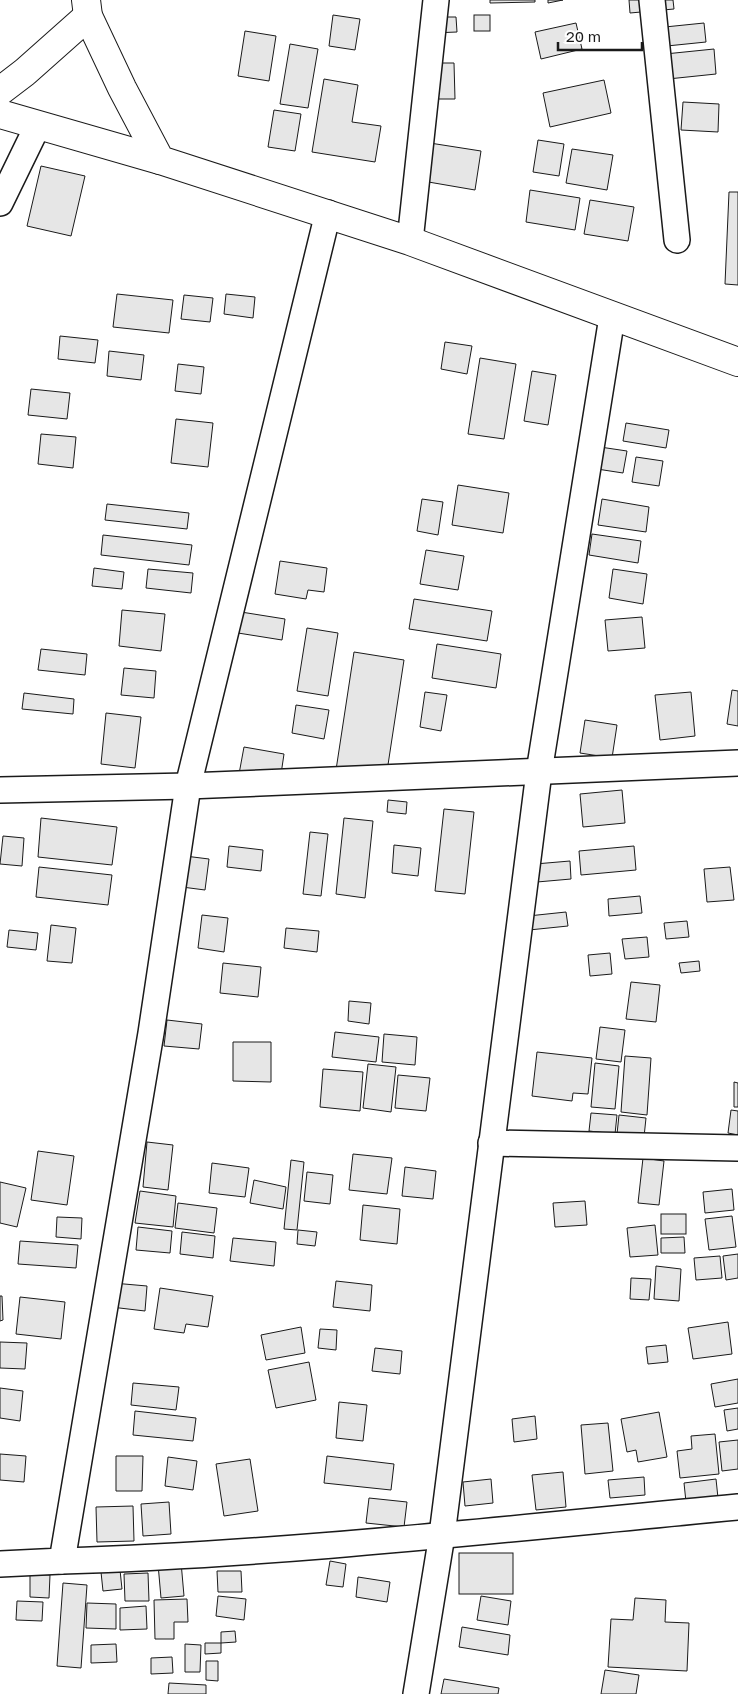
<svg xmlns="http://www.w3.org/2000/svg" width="738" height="1694" viewBox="0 0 738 1694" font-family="'Golos Text',sans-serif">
  <rect width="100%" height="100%" fill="#fff"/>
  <g fill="#e6e6e6" stroke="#1a1a1a">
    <path d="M490 0H535V2L490 3Z"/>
    <path d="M548 0H563L548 3Z"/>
    <path d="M629 0H673L674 9 630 13Z"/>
    <path d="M333 15 360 19 355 50 329 46Z"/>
    <rect x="474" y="15" width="16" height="16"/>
    <path d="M432 17H456L457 32 432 33Z"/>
    <path d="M576 23 582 49 541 59 535 32Z"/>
    <path d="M704 23 706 42 657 47 655 28Z"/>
    <path d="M245 31 276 36 269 81 238 76Z"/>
    <path d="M290 44 318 49 308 108 280 104Z"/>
    <path d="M714 49 716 74 668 79 665 54Z"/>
    <path d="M431 63H454L455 99H432Z"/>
    <path d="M324 79 358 85 352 122 381 126 375 162 312 152Z"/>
    <path d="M604 80 611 113 550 127 543 93Z"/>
    <path d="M683 102 719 104 718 132 681 130Z"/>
    <path d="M274 110 301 114 295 151 268 147Z"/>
    <path d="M538 140 564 144 559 176 533 172Z"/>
    <path d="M417 141 481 151 475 190 411 179Z"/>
    <path d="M572 149 613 155 607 190 566 183Z"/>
    <path d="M41 166 85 176 71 236 27 226Z"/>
    <path d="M530 190 580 198 575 230 526 222Z"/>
    <path d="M729 192H738V285L725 284Z"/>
    <path d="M590 200 634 207 628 241 584 234Z"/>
    <path d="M117 294 173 300 169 333 113 327Z"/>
    <path d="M226 294 255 297 253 318 224 314Z"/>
    <path d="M184 295 213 298 210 322 181 319Z"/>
    <path d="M60 336 98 340 95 363 58 359Z"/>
    <path d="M445 342 472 346 467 374 441 369Z"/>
    <path d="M109 351 144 355 141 380 107 376Z"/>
    <path d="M480 358 516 364 504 439 468 434Z"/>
    <path d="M178 364 204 367 201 394 175 391Z"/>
    <path d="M532 371 556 375 548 425 524 421Z"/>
    <path d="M31 389 70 393 67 419 28 415Z"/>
    <path d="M176 419 213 423 208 467 171 463Z"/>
    <path d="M626 423 669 430 666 448 623 441Z"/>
    <path d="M41 434 76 437 73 468 38 464Z"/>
    <path d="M600 447 627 451 623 473 597 469Z"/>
    <path d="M636 457 663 461 659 486 632 482Z"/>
    <path d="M458 485 509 493 503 533 452 525Z"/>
    <path d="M422 499 443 502 438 535 417 531Z"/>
    <path d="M602 499 649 507 646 532 598 525Z"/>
    <path d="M107 504 189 513 187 529 105 520Z"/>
    <path d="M592 534 641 541 638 563 589 555Z"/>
    <path d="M103 535 192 545 189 565 101 555Z"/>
    <path d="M426 550 464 556 458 590 420 584Z"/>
    <path d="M280 561 327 568 324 592 308 590 306 599 275 594Z"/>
    <path d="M94 568 124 572 122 589 92 586Z"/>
    <path d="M148 569 193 573 191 593 146 588Z"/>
    <path d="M613 569 647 574 643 604 609 598Z"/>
    <path d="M414 599 492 611 487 641 409 629Z"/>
    <path d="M122 610 165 614 161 651 119 646Z"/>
    <path d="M241 612 285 619 282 640 238 633Z"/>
    <path d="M642 617 645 648 608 651 605 620Z"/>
    <path d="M307 628 338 633 328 696 297 691Z"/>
    <path d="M437 644 501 654 496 688 432 678Z"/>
    <path d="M41 649 87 654 85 675 38 670Z"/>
    <path d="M354 652 404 660 386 778 336 770Z"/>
    <path d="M124 668 156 671 154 698 121 695Z"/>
    <path d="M732 690 738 691V726L727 724Z"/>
    <path d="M425 692 447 695 441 731 420 727Z"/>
    <path d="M691 692 695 736 660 740 655 695Z"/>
    <path d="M24 693 74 699 73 714 22 709Z"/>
    <path d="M296 705 329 710 324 739 292 733Z"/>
    <path d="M106 713 141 717 135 768 101 764Z"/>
    <path d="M585 720 617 725 612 758 580 753Z"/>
    <path d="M244 747 284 754 280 781 239 774Z"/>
    <path d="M622 790 625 823 583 827 580 794Z"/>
    <path d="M388 800 407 802 406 814 387 812Z"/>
    <path d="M444 809 474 812 465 894 435 891Z"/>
    <path d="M41 818 117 827 112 865 38 857Z"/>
    <path d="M344 818 373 821 365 898 336 894Z"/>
    <path d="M310 832 328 834 321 896 303 894Z"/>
    <path d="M3 836 24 838 22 866 0 864Z"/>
    <path d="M394 845 421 848 418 876 392 873Z"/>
    <path d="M229 846 263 850 261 871 227 867Z"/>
    <path d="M634 846 636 870 581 875 579 851Z"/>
    <path d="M185 856 209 859 205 890 182 887Z"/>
    <path d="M570 861 571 879 537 882 535 864Z"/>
    <path d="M39 867 112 875 108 905 36 897Z"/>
    <path d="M730 867 734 900 707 902 704 869Z"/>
    <path d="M640 896 642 913 609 916 608 899Z"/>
    <path d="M566 912 568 926 529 930 528 916Z"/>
    <path d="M202 915 228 918 224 952 198 948Z"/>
    <path d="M687 921 689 937 666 939 664 923Z"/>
    <path d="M51 925 76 928 72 963 47 961Z"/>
    <path d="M286 928 319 931 317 952 284 948Z"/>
    <path d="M9 930 38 933 36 950 7 947Z"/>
    <path d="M647 937 649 957 625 959 622 939Z"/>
    <path d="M610 953 612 974 590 976 588 955Z"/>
    <path d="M699 961 700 971 681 973 679 963Z"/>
    <path d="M223 963 261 967 258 997 220 993Z"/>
    <path d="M631 982 660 985 656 1022 626 1019Z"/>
    <path d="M349 1001 371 1003 369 1024 348 1021Z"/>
    <path d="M167 1020 202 1024 199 1049 164 1046Z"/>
    <path d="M600 1027 625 1030 621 1062 596 1059Z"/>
    <path d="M335 1032 379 1037 376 1062 332 1057Z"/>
    <path d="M384 1034 417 1037 415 1065 382 1062Z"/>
    <path d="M233 1042H271V1082L233 1081Z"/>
    <path d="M537 1052 592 1058 588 1094 573 1093 572 1101 532 1096Z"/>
    <path d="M625 1056 651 1058 647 1115 621 1112Z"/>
    <path d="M595 1063 619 1066 615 1109 591 1107Z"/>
    <path d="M368 1064 396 1067 391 1112 363 1108Z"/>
    <path d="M323 1069 363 1072 360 1111 320 1107Z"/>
    <path d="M398 1075 430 1078 426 1111 395 1108Z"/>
    <path d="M734 1082 738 1083V1107H734Z"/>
    <path d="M731 1110 738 1111V1135L728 1133Z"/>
    <path d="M591 1113 617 1115 615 1134 589 1131Z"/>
    <path d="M619 1115 646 1118 644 1137 617 1134Z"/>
    <path d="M147 1142 173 1145 168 1190 143 1187Z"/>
    <path d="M38 1151 74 1156 67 1205 31 1200Z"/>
    <path d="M353 1154 392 1158 387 1194 349 1190Z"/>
    <path d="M643 1158 664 1161 659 1205 638 1203Z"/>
    <path d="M291 1160 304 1162 297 1230 284 1229Z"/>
    <path d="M212 1163 249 1168 245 1197 209 1193Z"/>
    <path d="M405 1167 436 1171 433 1199 402 1196Z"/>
    <path d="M307 1172 333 1175 330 1204 304 1201Z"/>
    <path d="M254 1180 286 1187 283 1209 250 1203Z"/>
    <path d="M0 1182 26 1188 17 1227 0 1223Z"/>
    <path d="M732 1189 734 1210 705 1213 703 1192Z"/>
    <path d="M140 1191 176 1196 173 1227 135 1223Z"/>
    <path d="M585 1201 587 1225 555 1227 553 1203Z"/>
    <path d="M178 1203 217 1208 214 1233 175 1228Z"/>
    <path d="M363 1205 400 1209 397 1244 360 1240Z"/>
    <rect x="661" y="1214" width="25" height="20"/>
    <path d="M732 1216 736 1247 709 1250 705 1219Z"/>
    <path d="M57 1217 82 1218 81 1239 56 1237Z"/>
    <path d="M655 1225 658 1255 630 1257 627 1228Z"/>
    <path d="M138 1227 172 1231 170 1253 136 1250Z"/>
    <path d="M298 1230 317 1232 315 1246 297 1244Z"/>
    <path d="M182 1232 215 1236 213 1258 180 1254Z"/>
    <path d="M684 1237 685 1253H661V1238Z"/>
    <path d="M233 1238 276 1242 274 1266 230 1261Z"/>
    <path d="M20 1241 78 1245 76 1268 18 1264Z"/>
    <path d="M738 1254V1278L726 1280 723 1256Z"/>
    <path d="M720 1256 722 1278 696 1280 694 1258Z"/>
    <path d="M656 1266 681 1269 679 1301 654 1299Z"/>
    <path d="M631 1278 651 1279 649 1300 630 1299Z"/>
    <path d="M336 1281 372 1285 370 1311 333 1307Z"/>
    <path d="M113 1283 147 1286 145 1311 111 1307Z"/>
    <path d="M160 1288 213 1296 208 1327 186 1324 184 1333 154 1329Z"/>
    <path d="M0 1296H2L3 1320 0 1321Z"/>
    <path d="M20 1297 65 1302 61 1339 16 1334Z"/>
    <path d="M728 1322 732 1354 693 1359 688 1328Z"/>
    <path d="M301 1327 305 1353 266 1360 261 1335Z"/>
    <path d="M320 1329 337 1330 336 1350 318 1348Z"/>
    <path d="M0 1342 27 1343 25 1369 0 1368Z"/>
    <path d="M666 1345 668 1362 648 1364 646 1347Z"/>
    <path d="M375 1348 402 1351 400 1374 372 1371Z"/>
    <path d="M309 1362 316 1400 276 1408 268 1370Z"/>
    <path d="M738 1379V1403L715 1407 711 1384Z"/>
    <path d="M133 1383 179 1387 176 1410 131 1405Z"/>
    <path d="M0 1388 23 1391 20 1421 0 1418Z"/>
    <path d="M339 1402 367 1405 363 1441 336 1438Z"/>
    <path d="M738 1408V1429L727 1431 724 1410Z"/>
    <path d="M135 1411 196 1418 193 1441 133 1435Z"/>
    <path d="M659 1412 667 1457 638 1462 636 1450 627 1452 621 1419Z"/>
    <path d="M535 1416 537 1439 514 1442 512 1419Z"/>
    <path d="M608 1423 613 1471 585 1474 581 1425Z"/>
    <path d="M715 1434 719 1474 680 1478 677 1451 692 1449 691 1436Z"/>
    <path d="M738 1440V1469L722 1471 719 1442Z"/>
    <path d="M0 1454 26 1456 24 1482 0 1480Z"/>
    <path d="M116 1456H143L142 1491H116Z"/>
    <path d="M327 1456 394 1464 391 1490 324 1483Z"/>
    <path d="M168 1457 197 1461 193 1490 165 1486Z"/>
    <path d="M250 1459 258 1511 224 1516 216 1464Z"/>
    <path d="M563 1472 566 1507 536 1510 532 1475Z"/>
    <path d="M644 1477 645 1495 610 1498 608 1480Z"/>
    <path d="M491 1479 493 1503 465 1506 463 1482Z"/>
    <path d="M716 1479 718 1498 686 1502 684 1483Z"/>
    <path d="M369 1498 407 1502 404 1527 366 1523Z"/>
    <path d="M169 1502 171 1534 143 1536 141 1504Z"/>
    <path d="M133 1506 134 1541 97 1542 96 1507Z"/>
    <rect x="459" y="1553" width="54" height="41"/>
    <path d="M330 1561 346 1564 343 1587 326 1585Z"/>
    <path d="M181 1562 184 1596 161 1598 158 1564Z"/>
    <path d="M120 1570 122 1589 103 1591 101 1572Z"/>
    <path d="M217 1571H241L242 1592H218Z"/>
    <path d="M148 1573 149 1601H125L124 1574Z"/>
    <path d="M30 1574 50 1575 49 1598 30 1597Z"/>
    <path d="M358 1577 390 1582 387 1602 356 1597Z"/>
    <path d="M63 1583 87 1585 81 1668 57 1666Z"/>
    <path d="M218 1596 246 1599 244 1620 216 1616Z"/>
    <path d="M481 1596 511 1601 508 1625 477 1620Z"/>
    <path d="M635 1598 666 1600 665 1622 689 1623 687 1671 608 1667 611 1619 633 1620Z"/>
    <path d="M187 1599 188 1622H174V1639H155L154 1600Z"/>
    <path d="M17 1601 43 1602 42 1621 16 1620Z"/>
    <path d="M87 1603 116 1604V1629L86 1628Z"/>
    <path d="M146 1606 147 1629 120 1630V1608Z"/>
    <path d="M462 1627 510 1635 508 1655 459 1647Z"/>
    <path d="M235 1631 236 1642 221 1643V1632Z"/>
    <path d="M205 1643H221V1653L205 1654Z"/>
    <path d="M116 1644 117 1662 91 1663V1645Z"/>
    <path d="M185 1644 201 1645 200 1672H185Z"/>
    <path d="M172 1657 173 1673 151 1674V1658Z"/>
    <path d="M206 1661H218V1681L206 1680Z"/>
    <path d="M605 1670 639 1675 636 1694H601Z"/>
    <path d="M444 1679 499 1688 498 1694H441Z"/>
    <path d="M169 1683 206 1685V1694H168Z"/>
  </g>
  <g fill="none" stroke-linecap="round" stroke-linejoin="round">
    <g stroke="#1a1a1a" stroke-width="28">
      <g id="street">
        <path d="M652 0 677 240"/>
        <path d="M0 203 38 125"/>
        <path d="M410 241 436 0"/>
        <path d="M0 790 188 786 738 763"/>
        <path d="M491 1143 738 1148"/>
        <path d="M62 1561C288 1554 513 1528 738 1507"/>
        <path d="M0 1564 62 1561 151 1033 188 786 328 213"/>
        <path d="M416 1694 442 1535 539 772 612 317"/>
      </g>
    </g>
    <g stroke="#1a1a1a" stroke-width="30">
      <path id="secondary" d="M0 114 160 160"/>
    </g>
    <g stroke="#1a1a1a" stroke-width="30">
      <g id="primary">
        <path d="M86 0 88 16 122 88 160 160 410 241 738 362"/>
        <path d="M0 91 25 72 88 16"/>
      </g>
    </g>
    <use href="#street" stroke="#fff" stroke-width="25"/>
    <use href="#secondary" stroke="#fff" stroke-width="28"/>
    <use href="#primary" stroke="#fff" stroke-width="28"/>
  </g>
  <path d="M558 42v8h84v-8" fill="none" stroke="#1a1a1a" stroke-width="2.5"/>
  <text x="566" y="42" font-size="15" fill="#1a1a1a" stroke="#ffffff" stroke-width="4" paint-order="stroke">20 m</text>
</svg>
